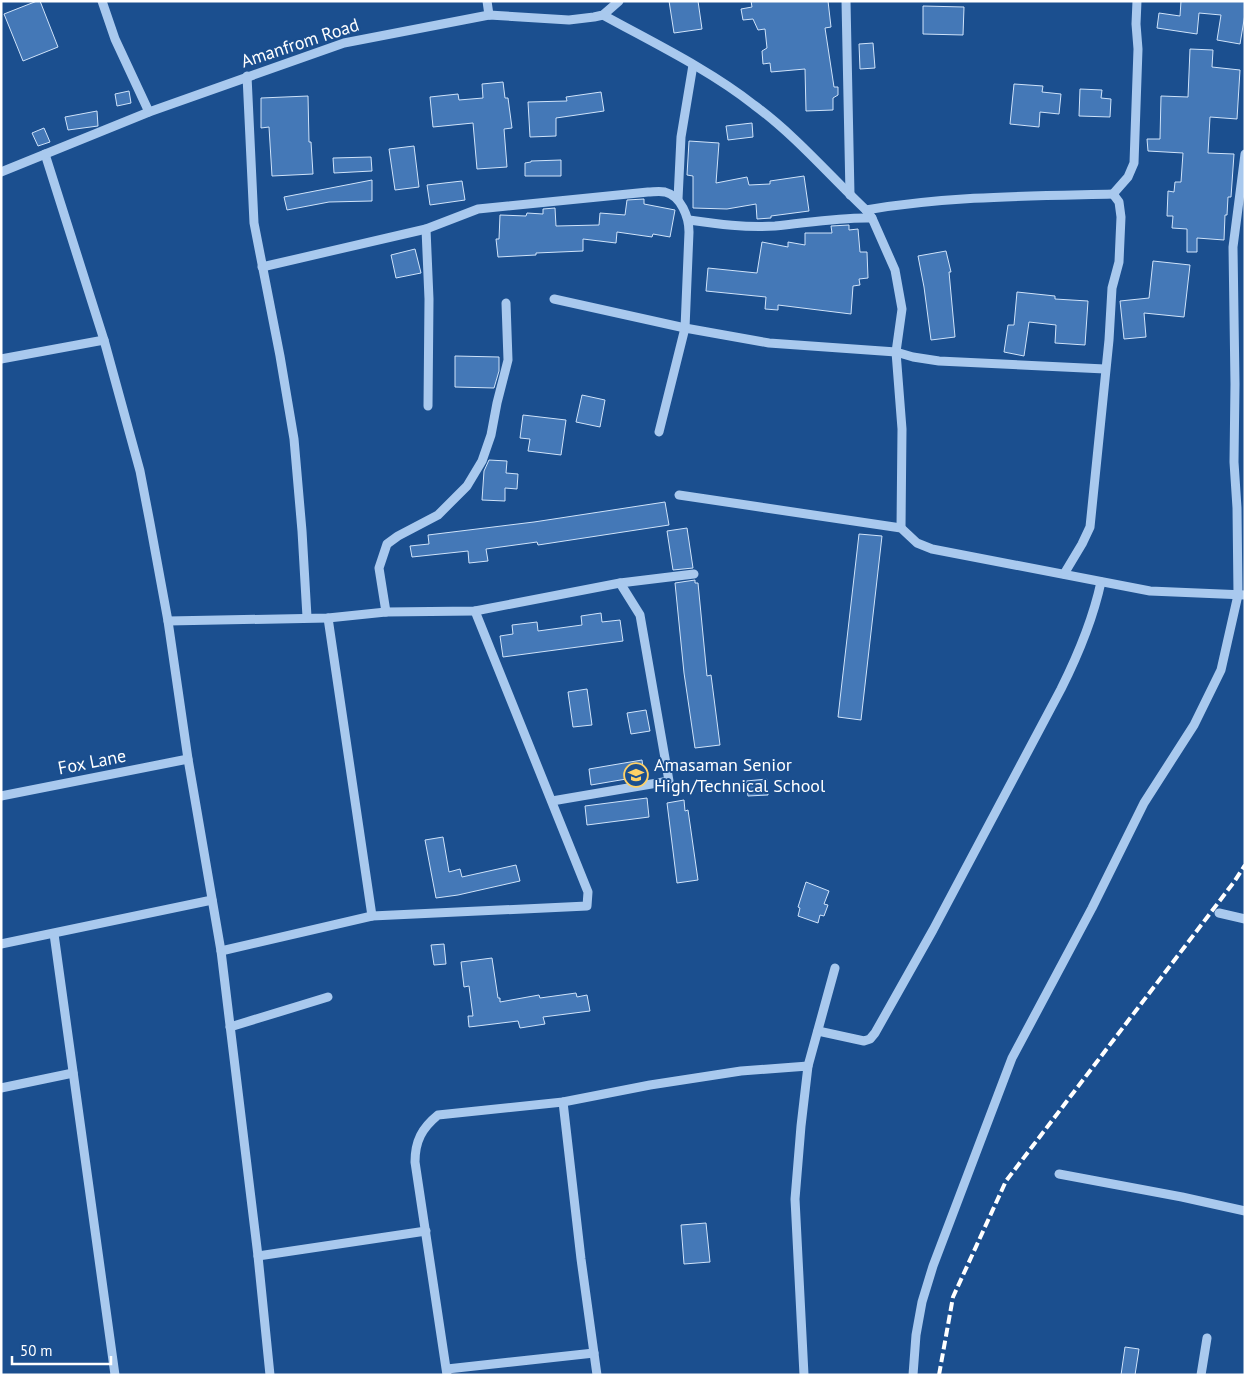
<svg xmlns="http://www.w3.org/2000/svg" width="1246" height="1376" viewBox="0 0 1246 1376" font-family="'PT Sans',sans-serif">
  <rect width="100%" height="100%" fill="#1b4f8f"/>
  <g fill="#4478b7" stroke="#cfe3fa">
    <path d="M37 1H40L58 47 23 61 4 14Z"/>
    <path d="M669 1H698L702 29 674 33Z"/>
    <path d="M751 1H828L831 27 825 28 834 87H838V95L833 98V110L806 111 805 69 771 72 770 63 763 64 762 51 767 48 765 29 758 30 753 19 743 20 741 9 752 7Z"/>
    <path d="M1181 1H1245V14L1240 44 1217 40 1221 15 1199 13 1197 34 1157 28 1159 13 1180 16Z"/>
    <path d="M923 6 964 7 963 35 923 34Z"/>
    <path d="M873 43 875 68 860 69 859 44Z"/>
    <path d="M1190 49 1213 50 1212 67 1240 70 1237 119 1210 117 1208 153 1234 154 1231 197H1228L1227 215H1225L1224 240 1197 238V252H1187V229L1172 228 1173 216H1167L1168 191 1174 192 1175 182H1181L1183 153 1148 151 1147 139H1160L1161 96 1188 97Z"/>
    <path d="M503 82 505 98H508L512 128 504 129 507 167 477 169 473 123 433 127 430 97 458 94 459 100 483 98 482 84Z"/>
    <path d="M1014 84 1043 86 1042 92 1061 94 1059 114 1040 112 1039 127 1010 124Z"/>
    <path d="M1080 89 1102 90 1101 98 1111 99 1110 117 1079 116Z"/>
    <path d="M129 91 131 103 117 106 115 94Z"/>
    <path d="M601 92 604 111 556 118V136L530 137 528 102 567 101 566 97Z"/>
    <path d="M308 96 309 142H311L313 174 272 176 269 127 261 128V98Z"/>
    <path d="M97 111 98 126 68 130 65 117Z"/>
    <path d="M752 123 753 137 728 140 726 126Z"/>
    <path d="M44 128 50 142 38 146 32 133Z"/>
    <path d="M689 141 719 143 716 183 747 177 749 185 770 184V181L804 176 809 211 771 216V218L757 219 756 204 727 209 693 208V176L687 175Z"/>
    <path d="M414 146 419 187 395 190 389 149Z"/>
    <path d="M371 157 372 171 334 173 333 158Z"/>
    <path d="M561 160V176H525V163L531 162V161Z"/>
    <path d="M372 180V201L329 202 287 210 284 197Z"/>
    <path d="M462 181 465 200 430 205 427 185Z"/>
    <path d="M644 199V204L675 210 670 237 653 234 652 237 617 232 616 243 583 239V251L536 253V255L498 257 496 239H499L500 215 526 216 527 213 543 214V209L555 208 556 226 599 225 600 213 625 215 627 200Z"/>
    <path d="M849 225V230L858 229 860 252H867L868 278 859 279 860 285 853 286 851 314 778 305V310L765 309 766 297 706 291 708 268 757 273 762 242 788 247V242L805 245V233H832L831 226Z"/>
    <path d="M415 249 421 273 396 278 391 255Z"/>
    <path d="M946 251 951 272H949L955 337 931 340 924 287 918 256Z"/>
    <path d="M1153 261 1190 265 1184 317 1144 313 1146 337 1124 339 1120 301 1149 298Z"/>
    <path d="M1017 292 1055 296V299L1088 301 1085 345 1055 343 1056 325 1029 322 1024 356 1004 352 1008 325H1014Z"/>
    <path d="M455 356 499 357V371L494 388 455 387Z"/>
    <path d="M582 395 605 400 600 427 576 422Z"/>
    <path d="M523 415 566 420 561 455 528 451 530 439 520 438Z"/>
    <path d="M489 460 507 461 506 473 518 474 517 489 505 488V501L482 500 484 471Z"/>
    <path d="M665 502 669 525 538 545 537 542 486 549 488 561 469 563 468 551 412 557 410 546 429 544 428 535 534 522Z"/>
    <path d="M687 528 693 568 673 570 667 531Z"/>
    <path d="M859 534 882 536 861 720 838 717Z"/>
    <path d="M695 580V583H698L707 676 711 675 720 745 695 748 684 673 675 583Z"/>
    <path d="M601 613 602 622 620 620 623 641 503 657 500 636 513 634 512 625 537 622 538 631 582 625 581 616Z"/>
    <path d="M587 689 592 725 573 727 568 692Z"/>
    <path d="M646 710 650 731 631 734 627 713Z"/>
    <path d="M642 760 644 776 591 785 589 769Z"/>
    <path d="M767 779 768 795 748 796 746 781Z"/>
    <path d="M647 798 649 817 587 825 585 806Z"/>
    <path d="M684 800 685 811 688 810 698 880 677 883 667 803Z"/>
    <path d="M443 837 449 872 460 869 462 877 516 865 520 881 458 895 436 898 425 840Z"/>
    <path d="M806 882 829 891 824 904 828 905 824 916 820 915 818 923 798 916 800 908 798 907Z"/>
    <path d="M444 944 446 964 434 965 431 945Z"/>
    <path d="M492 958 498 998H500V1002L539 995 540 998 576 993 577 997 587 995 590 1011 543 1017 545 1024 520 1028 518 1021 469 1027 468 1016H473L469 986 464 987 461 962Z"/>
    <path d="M706 1223 710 1262 684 1264 681 1225Z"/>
    <path d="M1125 1347 1139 1349 1135 1375H1121Z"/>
  </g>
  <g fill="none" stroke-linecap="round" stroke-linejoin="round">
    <g stroke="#a9c9ee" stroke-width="9">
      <path d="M102 1 115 39 149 112"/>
      <path d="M487 1 489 15"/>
      <path d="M846 1 850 195"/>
      <path d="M603 15C652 42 710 70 754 105 795 135 829 175 866 210 948 196 1030 196 1113 194"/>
      <path d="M247 76 254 223 280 356 294 439 302 531 307 617"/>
      <path d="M45 154 104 340 140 471 150 523 168 621 188 759 221 951 258 1256 270 1375"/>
      <path d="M1 172 149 112 344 43 489 15 569 20 594 17 603 15 619 1"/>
      <path d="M678 199 681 137 693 65"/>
      <path d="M866 210 872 218 895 270 902 309 896 352 902 429 901 528"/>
      <path d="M689 220C717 224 746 228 775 226 807 223 839 217 872 218"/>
      <path d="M426 229 429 299 428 406"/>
      <path d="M262 267 426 229 478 209 648 192C653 192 659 191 665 192 681 196 689 217 689 232L685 328 659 432"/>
      <path d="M554 299 685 328 769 343 896 352 913 357 939 361 1105 369"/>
      <path d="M1 359 104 340"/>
      <path d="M679 495 901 528 917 543 932 549 1150 591 1245 595"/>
      <path d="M1064 574 1082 544 1090 527 1109 340 1112 288 1119 262 1121 217 1119 202 1113 194 1128 177 1134 163 1138 49 1136 24 1137 1"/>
      <path d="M386 612 379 568 387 544 398 536 438 515 467 486 482 461 491 435 497 403 508 360 506 303"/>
      <path d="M328 618 372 916"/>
      <path d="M168 621 328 618 386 612 475 611 620 583 694 574"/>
      <path d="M1 796 188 759"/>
      <path d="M552 801 669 781 640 615 620 583"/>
      <path d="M1219 913 1245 919"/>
      <path d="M54 934 115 1375"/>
      <path d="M1 944 212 900"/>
      <path d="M221 951 372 916 587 906 588 892 475 611"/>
      <path d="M230 1027 328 997"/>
      <path d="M818 1031 864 1041 870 1039 875 1033 933 930 1061 689C1078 655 1093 619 1101 582"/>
      <path d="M808 1066 835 968"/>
      <path d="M1 1088 73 1073"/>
      <path d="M563 1102 581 1259 597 1375"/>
      <path d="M1059 1174 1182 1197 1245 1211"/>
      <path d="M258 1256 426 1231"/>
      <path d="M447 1369 594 1353"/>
      <path d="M447 1375 415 1162C415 1141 422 1128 438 1115L563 1102 650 1085 741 1071 808 1066 801 1126 795 1199 804 1375"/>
      <path d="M913 1375 916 1335 922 1302 933 1266 1012 1058 1092 908 1144 803 1194 725 1221 670 1238 595 1237 508 1234 462 1235 384 1233 247 1245 154"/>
      <path d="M1201 1375 1207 1338"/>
    </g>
    <path stroke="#fff" stroke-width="4" stroke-dasharray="9 4" stroke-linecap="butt" d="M939 1375 953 1297 1006 1181 1234 882 1245 865"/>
  </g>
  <defs>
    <g id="school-ring" transform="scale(1.25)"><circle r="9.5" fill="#1b4f8f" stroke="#ffd166" stroke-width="1.5"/><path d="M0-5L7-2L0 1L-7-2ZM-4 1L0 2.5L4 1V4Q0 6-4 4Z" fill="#ffd166"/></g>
  </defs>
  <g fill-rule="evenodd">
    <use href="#school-ring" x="636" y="775"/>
  </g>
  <g text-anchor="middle" stroke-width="4" stroke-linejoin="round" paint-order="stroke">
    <g font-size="18" fill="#fff" stroke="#1b4f8f">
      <text transform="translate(300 43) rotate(-18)" y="6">Amanfrom Road</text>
      <text transform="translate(92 762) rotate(-11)" y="6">Fox Lane</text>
    </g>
    <g font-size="18" fill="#fff" stroke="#1b4f8f" text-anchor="start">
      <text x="654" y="771">Amasaman Senior<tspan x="654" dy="21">High/Technical School</tspan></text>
    </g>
  </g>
  <rect width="1246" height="1376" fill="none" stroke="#ffffff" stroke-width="5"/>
  <path d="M12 1356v8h99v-8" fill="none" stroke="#ffffff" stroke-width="2.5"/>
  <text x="20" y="1356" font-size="15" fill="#ffffff" stroke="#1b4f8f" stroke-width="4" paint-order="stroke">50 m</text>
</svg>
